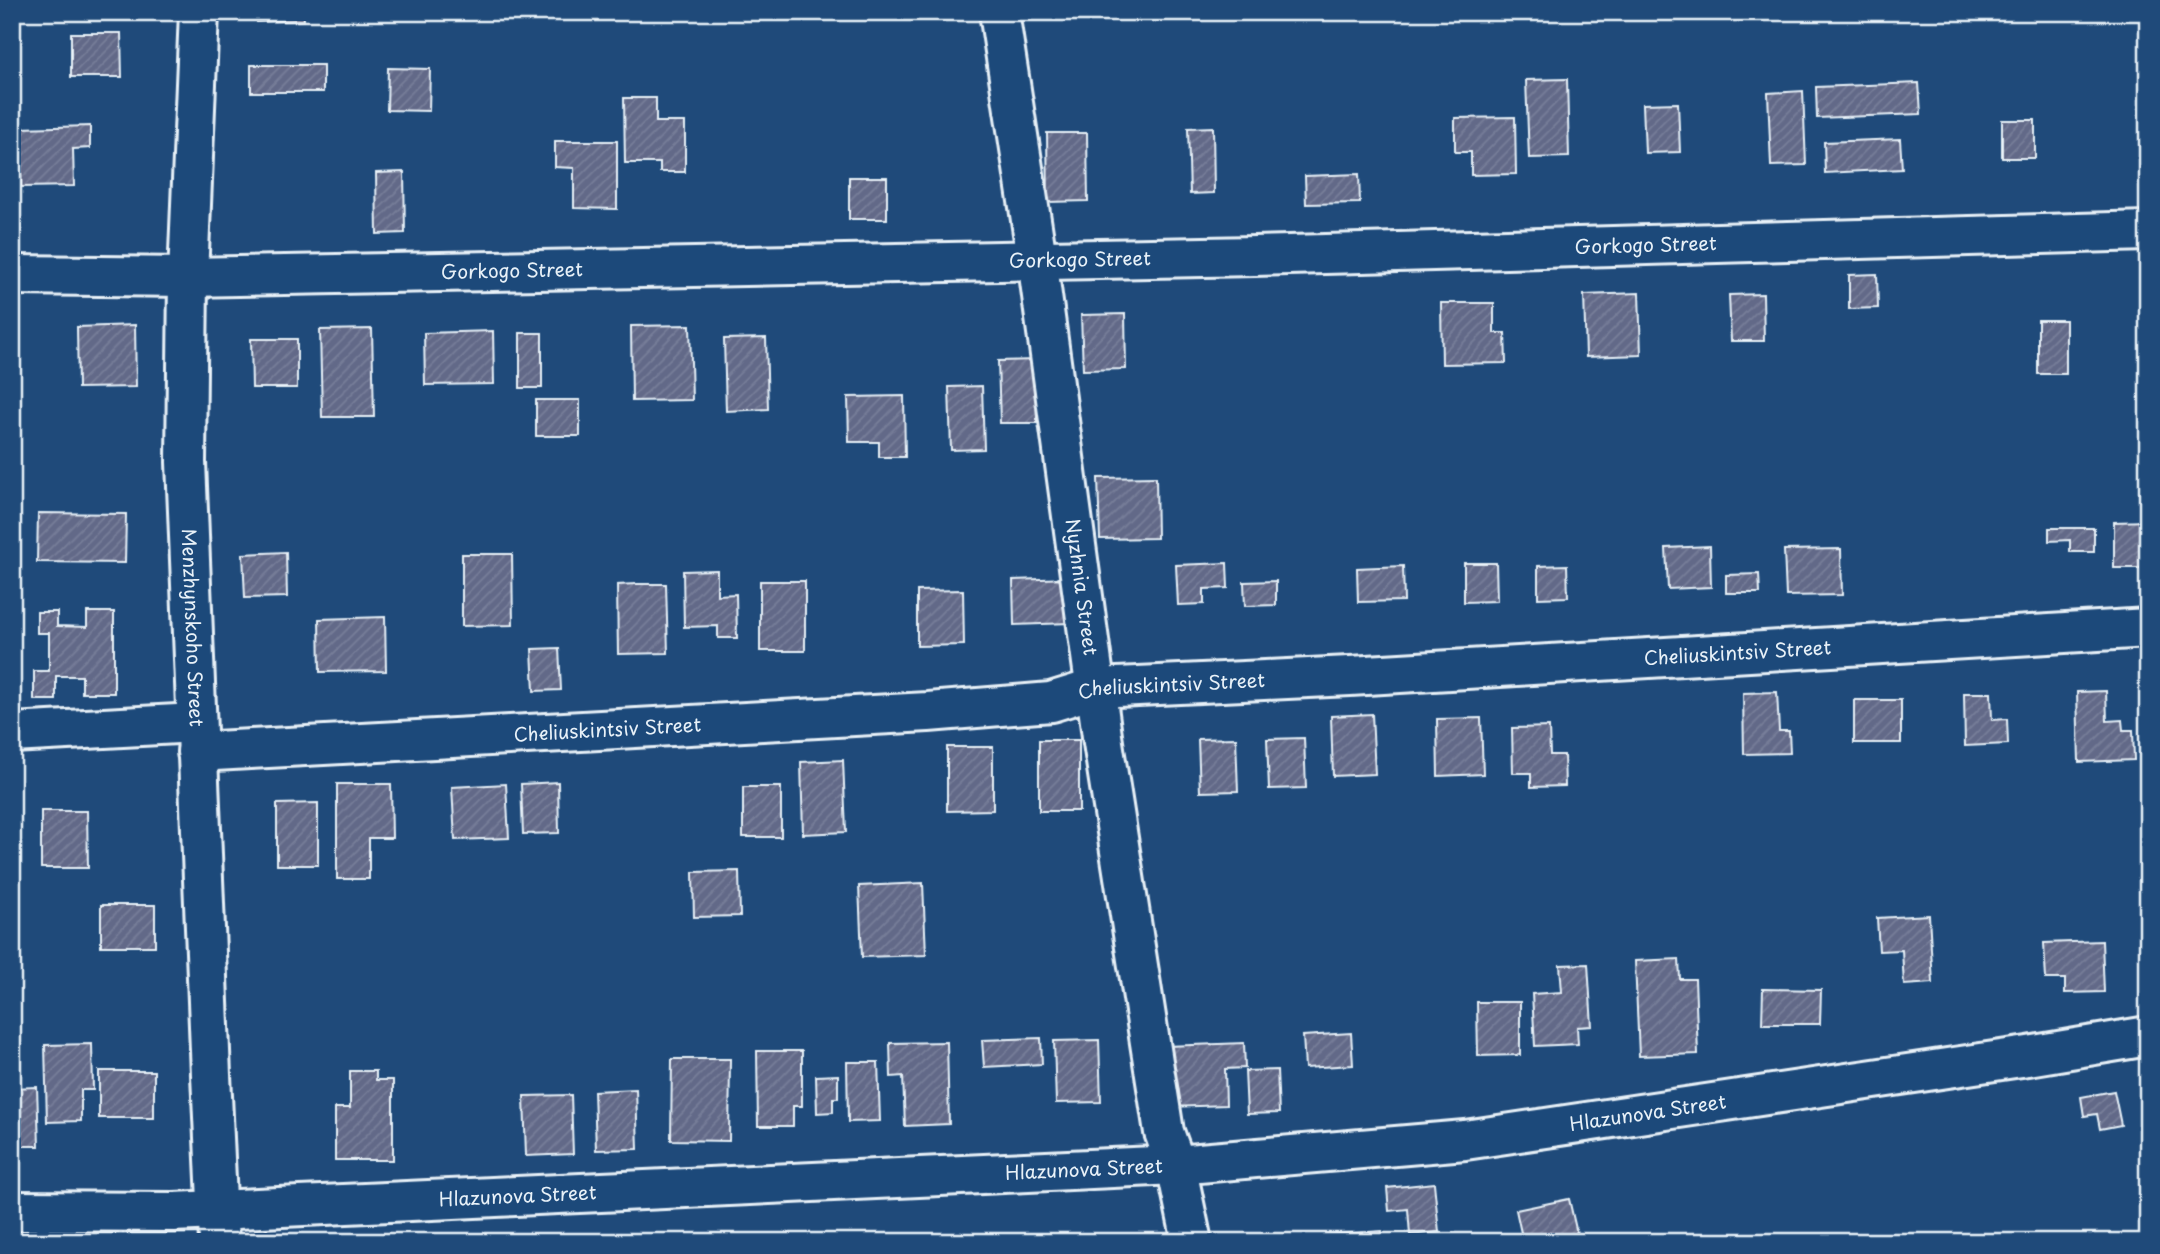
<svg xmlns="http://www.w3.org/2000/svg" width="2160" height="1254" viewBox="0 0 2160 1254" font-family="'Playpen Sans',sans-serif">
  <defs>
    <pattern id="building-hatch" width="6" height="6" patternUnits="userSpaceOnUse" patternTransform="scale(1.75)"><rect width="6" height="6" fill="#626988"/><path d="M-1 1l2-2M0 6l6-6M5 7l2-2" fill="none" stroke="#787f9a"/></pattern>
  </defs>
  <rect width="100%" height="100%" fill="#1f4a7a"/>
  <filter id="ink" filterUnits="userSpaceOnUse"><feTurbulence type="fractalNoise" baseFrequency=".0143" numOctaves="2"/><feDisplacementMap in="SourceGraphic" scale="14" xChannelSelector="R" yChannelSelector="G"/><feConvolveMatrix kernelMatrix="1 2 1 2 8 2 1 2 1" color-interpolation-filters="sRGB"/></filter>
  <g filter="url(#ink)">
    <g fill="url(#building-hatch)" stroke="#e8f1f8" stroke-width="2">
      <path d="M257 12H303L304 20 257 22Z"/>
      <path d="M71 33H121L122 77H71Z"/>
      <rect x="251" y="65" width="72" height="27"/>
      <path d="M388 68 430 69 429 111 387 110Z"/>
      <path d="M1567 79 1569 157 1529 158 1526 80Z"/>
      <path d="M1919 83 1921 114 1817 118 1816 87Z"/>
      <path d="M1803 91 1806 165 1771 166 1768 93Z"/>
      <path d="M624 98H656V122H685V172H660V163H625Z"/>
      <path d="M1678 103 1680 152 1645 153 1643 104Z"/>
      <path d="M1515 117 1516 174 1471 175V152H1455V118Z"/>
      <rect x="2002" y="120" width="33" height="38"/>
      <path d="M90 126V148L73 149 74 186 21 187 20 128Z"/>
      <path d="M1213 127 1214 193 1190 194 1188 128Z"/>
      <path d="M1047 133H1087L1088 201 1048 202Z"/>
      <path d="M1900 139 1902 169 1825 173 1824 142Z"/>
      <path d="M555 141H617V209L574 208V168L555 167Z"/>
      <path d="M404 172 405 233 377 234 376 173Z"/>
      <path d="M1359 174 1360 203 1306 204 1305 176Z"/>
      <rect x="849" y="177" width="38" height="42"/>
      <path d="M1877 274 1878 308 1849 309V275Z"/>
      <path d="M1639 293 1641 355 1586 357 1584 295Z"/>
      <path d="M1763 294 1764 341H1731L1729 295Z"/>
      <path d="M1441 303H1494V333H1505L1506 363 1442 364Z"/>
      <path d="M1125 314 1126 369 1083 370 1081 315Z"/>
      <rect x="2038" y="320" width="28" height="54"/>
      <path d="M135 325 136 387 78 388 77 327Z"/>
      <path d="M690 325 692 400 632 401 631 326Z"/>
      <path d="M372 329 374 417H322L320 330Z"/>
      <path d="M493 331 494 384 425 385 424 333Z"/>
      <rect x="520" y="333" width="22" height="55"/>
      <path d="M766 338 768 409 726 411 724 339Z"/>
      <path d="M251 339H297V388H252Z"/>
      <path d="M1036 360 1037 423H1000L998 361Z"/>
      <path d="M982 386 984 449 951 450 949 387Z"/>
      <path d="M904 396 905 457H879V442H849L848 397Z"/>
      <rect x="536" y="400" width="44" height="36"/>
      <path d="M1156 477 1157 538 1100 539 1098 478Z"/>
      <path d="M38 513 126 514 125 563 37 562Z"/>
      <path d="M2148 521V568H2114V522Z"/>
      <path d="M2049 528H2094V552H2070V540L2049 541Z"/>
      <path d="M1710 546 1711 587 1668 589 1666 548Z"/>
      <path d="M1841 549 1842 595 1786 596 1784 550Z"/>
      <path d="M286 552 287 597 245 598 243 554Z"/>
      <path d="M462 554H512L513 625 462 626Z"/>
      <path d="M1227 563 1228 588 1204 589V604L1178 605 1176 565Z"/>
      <path d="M1464 563H1496L1497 601 1464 602Z"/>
      <path d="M1567 565 1568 597 1538 598V566Z"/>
      <path d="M1403 566 1404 601 1358 602 1357 568Z"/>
      <path d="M717 570V595L736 594 737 638H718V626L684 627 683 571Z"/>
      <path d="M1759 574 1760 593H1726V575Z"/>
      <path d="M1069 578 1070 623 1014 625 1013 580Z"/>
      <rect x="760" y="581" width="45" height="70"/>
      <path d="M1276 581V605L1245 606 1244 582Z"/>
      <path d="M637 584H666L668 653 618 654 617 585Z"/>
      <path d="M963 590 964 645 917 646V591Z"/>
      <path d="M37 612H57V626L87 627V612H114V693H82V676H56V700H34V671H49V633H37Z"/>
      <path d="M385 617 386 671 320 672 319 619Z"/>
      <path d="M559 648 561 690 534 691 532 649Z"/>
      <path d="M2106 691 2107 721 2122 720 2123 730H2133L2134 760 2079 762 2077 692Z"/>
      <path d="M1777 692 1779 731H1789L1790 753 1744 754 1743 693Z"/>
      <path d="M1964 693H1991L1992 720 2007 719 2008 744 1965 746Z"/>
      <rect x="1854" y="700" width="47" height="43"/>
      <path d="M1372 714 1375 774 1333 776 1331 716Z"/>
      <path d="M1481 718 1483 774 1438 776 1437 719Z"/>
      <path d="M1549 727 1550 755H1564L1565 786 1531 787V773H1513L1512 728Z"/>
      <path d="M1236 738 1238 791 1200 792 1198 739Z"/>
      <path d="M1304 738 1306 788 1269 789 1267 739Z"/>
      <rect x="1039" y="740" width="40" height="71"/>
      <path d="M947 747H993V810L947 811Z"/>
      <path d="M843 760 846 832 803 834 801 762Z"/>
      <path d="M558 782 559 833 523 834 521 784Z"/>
      <path d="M337 784H391L392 838H369V879H337Z"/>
      <path d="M506 784 509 838 455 840 452 787Z"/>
      <rect x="743" y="787" width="38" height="50"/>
      <path d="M318 803V865H277V804Z"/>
      <path d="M41 811H87L88 868H41Z"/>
      <path d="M739 871 740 916 694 917 693 872Z"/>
      <path d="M923 883 926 955 862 957 859 886Z"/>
      <rect x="101" y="905" width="54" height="41"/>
      <path d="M1929 915 1933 983 1904 985 1902 950 1879 951 1877 918Z"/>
      <path d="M2102 941 2104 992 2065 993V979H2046L2044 943Z"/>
      <path d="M1679 959 1680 979H1695L1698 1054 1639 1056 1635 961Z"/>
      <path d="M1588 964 1592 1026 1577 1027 1578 1044 1535 1046 1532 994 1562 992 1560 965Z"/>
      <path d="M1763 989 1821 990 1820 1024H1762Z"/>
      <path d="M1477 1002H1520V1055L1478 1056Z"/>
      <path d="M1351 1033 1353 1065 1305 1068 1303 1036Z"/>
      <path d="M1041 1038 1042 1064 984 1067 982 1040Z"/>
      <path d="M1099 1040 1101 1102 1056 1103 1054 1041Z"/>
      <path d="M947 1042 949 1124 905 1126 903 1076 891 1077 890 1043Z"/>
      <path d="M1244 1043 1245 1068 1225 1069 1226 1105 1170 1107 1167 1046Z"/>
      <path d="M92 1044 93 1090H81V1121L47 1122 45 1045Z"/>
      <path d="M757 1051H802V1106H793V1126H758Z"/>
      <path d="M672 1059H730L729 1141 671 1140Z"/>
      <path d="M847 1062H878L880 1121 848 1122Z"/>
      <path d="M1277 1070 1279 1113 1247 1114 1245 1071Z"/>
      <rect x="99" y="1071" width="55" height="47"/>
      <path d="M350 1071H376V1080H393V1160H335V1108H350Z"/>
      <path d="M838 1075V1098H833V1112L817 1113 816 1076Z"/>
      <path d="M37 1087 39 1146H12V1088Z"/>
      <path d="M636 1089 638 1149 596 1150 594 1091Z"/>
      <path d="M2114 1091 2121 1125 2100 1129 2097 1114 2084 1116 2081 1097Z"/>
      <path d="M571 1095 573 1154 526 1156 524 1096Z"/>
      <path d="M1434 1183 1439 1232 1410 1235 1408 1209 1389 1211 1387 1188Z"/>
      <path d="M1569 1199 1579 1242H1523L1516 1210Z"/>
      <path d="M1382 1231 1383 1242H1327V1235Z"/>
    </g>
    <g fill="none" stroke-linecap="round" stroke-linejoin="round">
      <g stroke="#e8f1f8" stroke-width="44">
        <g id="minor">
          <path id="s1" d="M199 12 188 277 186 462 211 1075 219 1242"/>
          <path id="s2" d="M999 12 1037 259 1102 736 1164 1132 1176 1165 1192 1242"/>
          <path id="s3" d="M12 275 188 277 1255 256 2148 231"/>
          <path d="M12 733 196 723"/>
          <path id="s4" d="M197 752 928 712 1051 702 1096 688 1350 676 2148 628"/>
          <path id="s5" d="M12 1211 174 1212 1176 1165 1465 1140 2028 1056 2148 1036"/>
        </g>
      </g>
      <use href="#minor" stroke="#1f4a7a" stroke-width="38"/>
    </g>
  </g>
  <g text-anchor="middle" stroke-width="5" stroke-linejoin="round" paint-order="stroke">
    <g font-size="19" fill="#e8f1f8" stroke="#1f4a7a">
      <text dy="7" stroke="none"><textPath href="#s3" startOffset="1634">Gorkogo Street</textPath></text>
      <text dy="7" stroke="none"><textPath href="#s3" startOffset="1068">Gorkogo Street</textPath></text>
      <text dy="7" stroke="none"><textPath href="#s3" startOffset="500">Gorkogo Street</textPath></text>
      <text dy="7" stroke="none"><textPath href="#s2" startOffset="581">Nyzhnia Street</textPath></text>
      <text dy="7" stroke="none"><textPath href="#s1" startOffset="616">Menzhynskoho Street</textPath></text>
      <text dy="7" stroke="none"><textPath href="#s4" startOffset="1545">Cheliuskintsiv Street</textPath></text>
      <text dy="7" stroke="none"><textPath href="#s4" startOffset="978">Cheliuskintsiv Street</textPath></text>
      <text dy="7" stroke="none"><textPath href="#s4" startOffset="411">Cheliuskintsiv Street</textPath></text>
      <text dy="7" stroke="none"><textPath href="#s5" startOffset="1640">Hlazunova Street</textPath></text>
      <text dy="7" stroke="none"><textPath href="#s5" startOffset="1073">Hlazunova Street</textPath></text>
      <text dy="7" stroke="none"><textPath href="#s5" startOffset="506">Hlazunova Street</textPath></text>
    </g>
  </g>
  <rect width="2160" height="1254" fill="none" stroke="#1f4a7a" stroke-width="42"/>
  <rect x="21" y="21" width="2118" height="1212" fill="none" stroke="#e8f1f8" stroke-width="2.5" filter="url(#ink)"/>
</svg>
